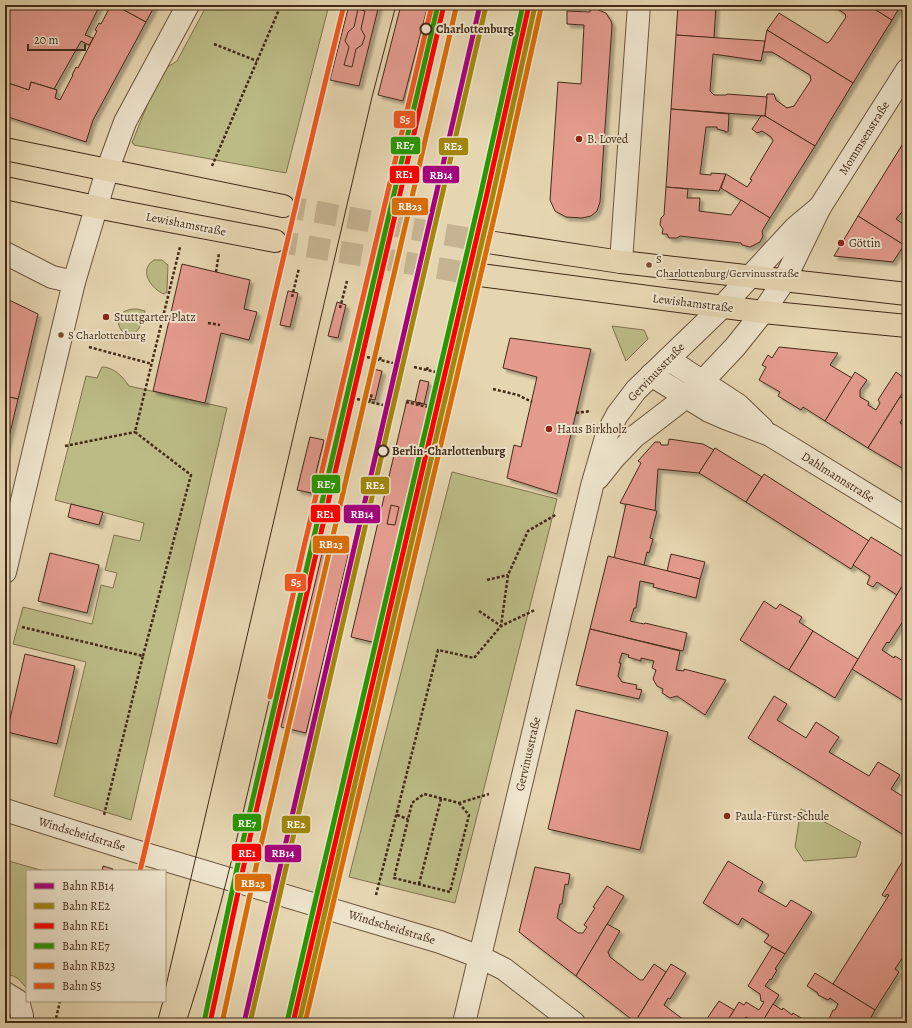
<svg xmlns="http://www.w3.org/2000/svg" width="912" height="1028" viewBox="0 0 912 1028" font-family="Alegreya,serif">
  <defs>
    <filter id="shadow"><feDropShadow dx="3.5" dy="3.5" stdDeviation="1" flood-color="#0004"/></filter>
  </defs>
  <rect width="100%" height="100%" fill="#e5d5b0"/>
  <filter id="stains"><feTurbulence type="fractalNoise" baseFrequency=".005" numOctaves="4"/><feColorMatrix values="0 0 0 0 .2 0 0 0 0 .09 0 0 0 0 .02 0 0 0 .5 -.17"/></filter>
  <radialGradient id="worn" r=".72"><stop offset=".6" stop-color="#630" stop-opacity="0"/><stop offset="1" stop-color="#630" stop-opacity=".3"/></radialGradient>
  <g fill="#bcbb86" stroke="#80724e">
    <path d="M207 5H329L286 173 134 145V144L132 143 150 98 166 68 177 61Z"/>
    <path d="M154 260H162L168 265 167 289V292L164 294C151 289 138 270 154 260Z"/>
    <path d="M137 309 145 311C134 366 96 308 137 309Z"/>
    <path d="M612 326 644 330 648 339 626 361Z"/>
    <path d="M102 367C114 367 123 377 129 386L227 408 131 820 54 796 86 662 13 644 23 607 92 624 101 585 113 588 117 573 105 570 114 535 140 541 144 523 55 500 86 376 97 378Z"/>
    <path d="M452 472 557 499 455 903 349 877Z"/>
    <path d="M801 809 861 842 856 857 804 861 795 847Z"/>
    <path d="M5 860 44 871H27V989C21 981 16 974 5 975Z"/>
  </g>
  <g fill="#e49b8e" stroke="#432a17" filter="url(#shadow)">
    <path d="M5 5H100L85 35 93 38 91 42 89 45 81 41 54 89 31 82 29 90 5 82Z"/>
    <path d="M111 5H115L146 22 93 120 86 142 5 116V82L29 90 31 82 57 90 55 98 60 100 73 75H72L76 67 78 68 97 31 95 30 99 23 101 24Z"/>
    <path d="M115 5H155L146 22Z"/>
    <path d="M349 5H379L359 86 330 80Z"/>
    <path d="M401 5H428L403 101 378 95Z"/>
    <path d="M678 5H716L714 38 676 35Z"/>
    <path d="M832 5H868L892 20 853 83 767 30 779 13 827 43 830 41 846 17 845 14Z"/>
    <path d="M868 5H901L892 20Z"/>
    <path d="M358 9 365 11 361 29 365 36 362 45 356 49 352 67 344 65 349 47 345 41 348 32 354 27Z"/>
    <path d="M590 9H596L606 13 611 21 612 25 600 202 597 211 591 216 582 218 566 217 555 211 550 200 558 82 581 84 584 25 567 24V11L590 12Z"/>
    <path d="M767 30 853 83 815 146 765 116 767 94H774L776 100 787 108 794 106 811 80 810 75 772 52H763Z"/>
    <path d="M676 35 765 41 761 61 713 54 710 91 714 95H726L727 94 767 97 765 116 671 109Z"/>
    <path d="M671 109 729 114 728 132H725V131L717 129V127H706L700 174 711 175V173L726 174 719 191 666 187Z"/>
    <path d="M761 116H765L815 146 770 218 721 188 726 174 747 187 752 180 750 179 773 141 771 137 762 131 757 133 752 129Z"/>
    <path d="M907 137V206L896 219 905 225 907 224V247L858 216Z"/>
    <path d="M666 187 688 189 687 198H700L699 211 731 215 741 200 770 218 762 231 763 236 760 242 750 247 742 245 741 243 680 236 677 238H669L667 234H662L663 229 660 225 661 218 664 215Z"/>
    <path d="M858 216 904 245 893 262 834 256Z"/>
    <path d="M182 264 250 280 244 309 257 312 249 340 221 333 205 403 153 391Z"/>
    <path d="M288 291 298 293 290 327 280 325Z"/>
    <path d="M5 298 38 314 18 399 5 396Z"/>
    <path d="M337 302 346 305 338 338 328 336Z"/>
    <path d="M510 338 591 349 557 494 507 478 514 445 521 447 537 377 503 368Z"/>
    <path d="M779 347 838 353 830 365 852 378 825 421 803 407 801 410 778 396 780 392 759 380 766 367 762 365 768 355 772 358Z"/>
    <path d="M373 369 382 371 375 400 366 398Z"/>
    <path d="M855 372 867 380 860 390V397L869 402 868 405 876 410 880 403 878 400 896 372 907 380V385L900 397 868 448 825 421Z"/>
    <path d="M420 380 429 382 424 404 415 402Z"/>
    <path d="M5 396 18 399 6 450 5 449Z"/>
    <path d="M900 397 907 400V416L906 418 904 416 900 423 907 427V471L868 448Z"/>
    <path d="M407 400 432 406 376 643 351 637Z"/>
    <path d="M310 437 324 440 311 493 297 490Z"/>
    <path d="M669 439 703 444 714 450 699 473 658 469 655 511 620 503 641 463 638 461 655 442H660L661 445H668Z"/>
    <path d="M715 448 762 477 746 502 699 473Z"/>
    <path d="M764 474 869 541 851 569 746 502Z"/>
    <path d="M71 504 103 512 99 525 68 517Z"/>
    <path d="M626 504 657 511 650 538 653 539 649 553 647 552 644 565 614 558Z"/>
    <path d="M391 505 399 507 395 525 387 524Z"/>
    <path d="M871 537 907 559V578L897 595 877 582 873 587 867 584 870 576 853 565Z"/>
    <path d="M325 541 350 547 306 733 281 727Z"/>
    <path d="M50 553 99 565 87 613 38 601Z"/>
    <path d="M671 554 705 562 700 579 667 571Z"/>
    <path d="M608 556 700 579 696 598 653 587 654 584 640 581 636 608H634L630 621 644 624 645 623 687 633 683 651 590 629Z"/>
    <path d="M907 578V610L903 617 905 618 889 643 887 642 882 650 894 658 895 656 903 661 902 663 907 666V703L852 669Z"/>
    <path d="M764 601 776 609 780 604 802 617 799 622 813 631 789 670 740 640Z"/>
    <path d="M590 629 680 651 676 670 684 671V669L726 680 705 715 677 696 670 698 662 693 663 689 657 686 653 679 656 670 652 668 654 661 641 658V661L628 657 629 655 622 653 619 663H621L618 676 622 682 637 685 636 689 642 690 639 699 576 685Z"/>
    <path d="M813 631 858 659 835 698 789 670Z"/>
    <path d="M25 654 75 666 57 744 7 732Z"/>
    <path d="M774 696 787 704 777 720 806 738 816 722 839 737 829 752 869 776 878 762 900 775 891 789 907 799V837L748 738Z"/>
    <path d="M576 710 668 732 640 850 548 829Z"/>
    <path d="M907 854V951L895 969 899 972 875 1010 833 984 889 895 887 894 885 897 882 895Z"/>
    <path d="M728 861 763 882 758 891 786 907 791 900 812 912 785 954 764 942 769 935 742 918 738 925 703 903Z"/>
    <path d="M103 866 113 869V871H102Z"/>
    <path d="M535 867 570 874 568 885 565 884 562 904H560L557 918 578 933H583L587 927 584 925 595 908 593 907 607 886 624 896 576 976 519 932Z"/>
    <path d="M607 924 620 931 608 952 610 957 640 980H643L654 964 666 972 635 1022 576 976Z"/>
    <path d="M772 947 785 954 775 969 777 970 771 980 770 979 765 986 779 995 764 1019 770 1023H753L754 1022 746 1017 742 1023H726L739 1002 744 1005 746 1002 759 1010 764 1002 761 1001 760 994 748 986Z"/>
    <path d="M671 964 686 973 670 999 668 998 664 1005 688 1023H637L635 1022Z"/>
    <path d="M815 973 875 1010 868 1023H827L833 1010H835L838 1004 830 998 828 1000 818 995V993L807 986Z"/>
    <path d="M719 1001 734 1010 726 1023H704Z"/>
    <path d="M773 1004 782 1010 783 1008 792 1015 793 1013 809 1023H770L764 1019Z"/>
  </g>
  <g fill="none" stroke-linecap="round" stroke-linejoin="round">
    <g stroke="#c5b391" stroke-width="22" stroke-dasharray="22 11" stroke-linecap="butt">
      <path d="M283 206 488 242"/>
      <path d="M275 241 480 275"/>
    </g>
    <g stroke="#6c553d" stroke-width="24">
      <g id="minor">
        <path d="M5 253 52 277 74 282"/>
        <path d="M621 262 639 5"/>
        <path d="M668 359 738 405 762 428"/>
        <path d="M651 375 709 411 725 418 770 435 907 519"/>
        <path d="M598 478 614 458 634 437 686 397 702 382 735 347 763 312 784 281 820 207 907 70"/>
        <path d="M5 572 74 282 107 171 125 122 188 5"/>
        <path d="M5 810 132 850 440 942 480 957 504 969 574 1023"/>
        <path d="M5 993 18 1001 22 1016 21 1023"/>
        <path d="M464 1023 592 486 607 434 617 415 636 390 722 307 795 228 820 207"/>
      </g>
    </g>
    <g stroke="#432a17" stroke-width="24">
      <g id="major">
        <path d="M5 149 283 206"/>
        <path d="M5 188 96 207 275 241"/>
        <path d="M488 242 621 262 907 294"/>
        <path d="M480 275 763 312 907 326"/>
      </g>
    </g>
    <g stroke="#432a17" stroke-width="2.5" stroke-dasharray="3 2" stroke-linecap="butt">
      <path d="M214 44 257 61"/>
      <path d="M212 166 281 5"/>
      <path d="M216 272 219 253"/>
      <path d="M292 297 299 268"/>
      <path d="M340 308 347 281"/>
      <path d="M208 323 220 325"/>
      <path d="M89 347 152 364"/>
      <path d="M367 357 393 363"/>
      <path d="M380 360 381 355"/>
      <path d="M414 367 440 373"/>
      <path d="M427 370 428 366"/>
      <path d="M493 389 518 395 532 402"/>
      <path d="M357 399 383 405"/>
      <path d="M369 402 372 394"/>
      <path d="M406 402 432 408"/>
      <path d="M419 405 420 400"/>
      <path d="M576 413 591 411"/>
      <path d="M65 446 135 432"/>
      <path d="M487 580 508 575"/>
      <path d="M479 611 501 626 508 575 528 531 557 514"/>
      <path d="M22 627 143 656 104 815"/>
      <path d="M143 656 191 475 135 432 180 247"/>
      <path d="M459 803 469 815 450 892 394 878 412 803 424 794 459 803 489 794"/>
      <path d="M397 815 408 819"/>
      <path d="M419 884 441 799"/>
      <path d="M376 895 438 650 474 658 501 626 535 610"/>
      <path d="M55 1023 60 1001"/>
    </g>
    <use href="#minor" stroke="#eee4cc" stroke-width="22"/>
    <use href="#major" stroke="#e5d5b0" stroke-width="22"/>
    <g stroke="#432a17" stroke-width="1">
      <path d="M165 990 372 97 396 5"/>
      <path d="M157 1023 163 1001"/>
      <path d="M186 1023C221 916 244 807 270 697"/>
    </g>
    <g stroke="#eee4cc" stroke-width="8">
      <path id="rail-1" d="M244 1023 480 5"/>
    </g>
    <g stroke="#eee4cc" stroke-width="8">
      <g id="rail-2">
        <path d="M250 1023 486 6"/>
        <path d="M299 1023 492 199 535 6"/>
      </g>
    </g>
    <g stroke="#eee4cc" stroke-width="8">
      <g id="rail-3">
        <path d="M210 1023 248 846 444 5"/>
        <path d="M293 1023 486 198 529 5"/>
      </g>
    </g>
    <g stroke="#eee4cc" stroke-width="8">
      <g id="rail-4">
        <path d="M204 1022 242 845 438 5"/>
        <path d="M287 1022 480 197 523 5"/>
      </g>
    </g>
    <g stroke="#eee4cc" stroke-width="8">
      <g id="rail-5">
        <path d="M222 1023 260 849 456 8"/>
        <path d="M305 1023 498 201 541 8"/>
      </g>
    </g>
    <g stroke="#eee4cc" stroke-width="8">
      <g id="rail-6">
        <path d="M270 697 302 555 432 5"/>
        <path d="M140 871C209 583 273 293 344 5"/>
      </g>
    </g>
    <use href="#rail-1" stroke="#a5027d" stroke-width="5"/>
    <use href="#rail-2" stroke="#a1880c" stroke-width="5"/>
    <use href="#rail-3" stroke="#f00" stroke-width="5"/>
    <use href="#rail-4" stroke="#269900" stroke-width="5"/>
    <use href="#rail-5" stroke="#da6d07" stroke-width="5"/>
    <use href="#rail-6" stroke="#f25721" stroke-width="5"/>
  </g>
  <g fill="#eee4cc" stroke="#432a17" stroke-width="2">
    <circle cx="426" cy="29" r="5.5"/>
    <circle cx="383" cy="451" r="5.5"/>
  </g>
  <g fill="#8f2418" stroke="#eee4cc" stroke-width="1.5">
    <circle cx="579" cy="139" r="4"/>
    <circle cx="841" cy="243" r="4"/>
    <circle cx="106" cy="317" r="4"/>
    <circle cx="549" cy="429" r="4"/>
    <circle cx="727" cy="816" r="4"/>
  </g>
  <g fill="#7a4b2a" stroke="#eee4cc" stroke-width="1.5">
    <circle cx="649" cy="265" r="3.5"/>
    <circle cx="61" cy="335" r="3.5"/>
  </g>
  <g text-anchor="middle" stroke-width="4" stroke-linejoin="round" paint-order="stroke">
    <g font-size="11" fill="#432a17" stroke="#eee4cc" text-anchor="start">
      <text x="656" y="263">S<tspan x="656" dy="14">Charlottenburg/Gervinusstraße</tspan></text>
      <text x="68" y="339">S Charlottenburg</text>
    </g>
    <g font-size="12" font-weight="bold" fill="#432a17" stroke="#eee4cc" text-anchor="start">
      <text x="436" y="33">Charlottenburg</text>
      <text x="392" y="455">Berlin-Charlottenburg</text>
    </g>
    <g font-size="12" fill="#432a17" stroke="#eee4cc">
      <text transform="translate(864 138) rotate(-58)" y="4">Mommsenstraße</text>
      <text transform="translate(186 224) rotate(11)" y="4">Lewishamstraße</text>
      <text transform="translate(693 303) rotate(7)" y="4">Lewishamstraße</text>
      <text transform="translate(656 372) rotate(-46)" y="4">Gervinusstraße</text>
      <text transform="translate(838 477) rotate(32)" y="4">Dahlmannstraße</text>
      <text transform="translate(528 754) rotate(-77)" y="4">Gervinusstraße</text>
      <text transform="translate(82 834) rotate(17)" y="4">Windscheidstraße</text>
      <text transform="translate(392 927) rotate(17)" y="4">Windscheidstraße</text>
    </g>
    <g font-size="12" fill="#432a17" stroke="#eee4cc" text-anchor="start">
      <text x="587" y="143">B. Loved</text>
      <text x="849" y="247">Göttin</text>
      <text x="114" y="321">Stuttgarter Platz</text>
      <text x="557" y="433">Haus Birkholz</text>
      <text x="735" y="820">Paula-Fürst-Schule</text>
    </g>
  </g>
  <g stroke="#eee4cc" stroke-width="1.5">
    <rect x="393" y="110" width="23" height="19" rx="4" fill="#f25721"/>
    <rect x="390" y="136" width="31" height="19" rx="4" fill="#269900"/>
    <rect x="438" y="137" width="31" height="19" rx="4" fill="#a1880c"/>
    <rect x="389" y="165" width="31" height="19" rx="4" fill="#f00"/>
    <rect x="422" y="165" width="38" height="19" rx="4" fill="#a5027d"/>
    <rect x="391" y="197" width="38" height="19" rx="4" fill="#da6d07"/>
    <rect x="311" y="474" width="30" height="20" rx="4" fill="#269900"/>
    <rect x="360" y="476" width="30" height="19" rx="4" fill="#a1880c"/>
    <rect x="310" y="504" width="31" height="19" rx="4" fill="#f00"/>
    <rect x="343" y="504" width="38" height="20" rx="4" fill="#a5027d"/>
    <rect x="312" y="535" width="38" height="19" rx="4" fill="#da6d07"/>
    <rect x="284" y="573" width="23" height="19" rx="4" fill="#f25721"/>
    <rect x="232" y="813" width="30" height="19" rx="4" fill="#269900"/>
    <rect x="281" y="815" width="30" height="19" rx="4" fill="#a1880c"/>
    <rect x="231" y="843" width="31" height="19" rx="4" fill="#f00"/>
    <rect x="264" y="844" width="38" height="19" rx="4" fill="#a5027d"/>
    <rect x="234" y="873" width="38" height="19" rx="4" fill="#da6d07"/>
  </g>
  <g font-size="11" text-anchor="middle" font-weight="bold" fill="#fff">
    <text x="405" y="123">S5</text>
    <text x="405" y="149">RE7</text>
    <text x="453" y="150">RE2</text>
    <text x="404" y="178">RE1</text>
    <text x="441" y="179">RB14</text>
    <text x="410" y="210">RB23</text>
    <text x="326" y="488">RE7</text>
    <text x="375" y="489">RE2</text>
    <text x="325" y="518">RE1</text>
    <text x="362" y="518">RB14</text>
    <text x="331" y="548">RB23</text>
    <text x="296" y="586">S5</text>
    <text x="247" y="827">RE7</text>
    <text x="296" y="828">RE2</text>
    <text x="247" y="857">RE1</text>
    <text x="283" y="857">RB14</text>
    <text x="253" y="887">RB23</text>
  </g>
  <rect width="912" height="1028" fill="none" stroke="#e5d5b0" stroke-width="20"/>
  <rect x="6" y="6" width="900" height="1016" fill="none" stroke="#432a17" stroke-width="2"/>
  <rect x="10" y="10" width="892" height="1008" fill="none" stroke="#432a17"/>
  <rect x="26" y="870" width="140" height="132" fill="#eee4cc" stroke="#aa9a84"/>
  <rect x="34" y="883" width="20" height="6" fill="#a5027d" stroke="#aa9a84"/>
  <text x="62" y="890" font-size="12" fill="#432a17">Bahn RB14</text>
  <rect x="34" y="903" width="20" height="6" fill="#a1880c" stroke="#aa9a84"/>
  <text x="62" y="910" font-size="12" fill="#432a17">Bahn RE2</text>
  <rect x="34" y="923" width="20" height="6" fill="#ff0000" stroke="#aa9a84"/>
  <text x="62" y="930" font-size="12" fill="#432a17">Bahn RE1</text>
  <rect x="34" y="943" width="20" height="6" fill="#269900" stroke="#aa9a84"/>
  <text x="62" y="950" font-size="12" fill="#432a17">Bahn RE7</text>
  <rect x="34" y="963" width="20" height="6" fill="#da6d07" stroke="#aa9a84"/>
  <text x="62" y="970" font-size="12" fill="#432a17">Bahn RB23</text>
  <rect x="34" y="983" width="20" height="6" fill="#f25721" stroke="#aa9a84"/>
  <text x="62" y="990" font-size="12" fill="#432a17">Bahn S5</text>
  <path d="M28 44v6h57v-6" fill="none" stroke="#432a17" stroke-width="2"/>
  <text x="34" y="44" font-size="12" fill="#432a17" stroke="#eee4cc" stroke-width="3" paint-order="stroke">20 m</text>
  <rect width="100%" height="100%" filter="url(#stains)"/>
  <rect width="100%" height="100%" fill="url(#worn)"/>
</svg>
